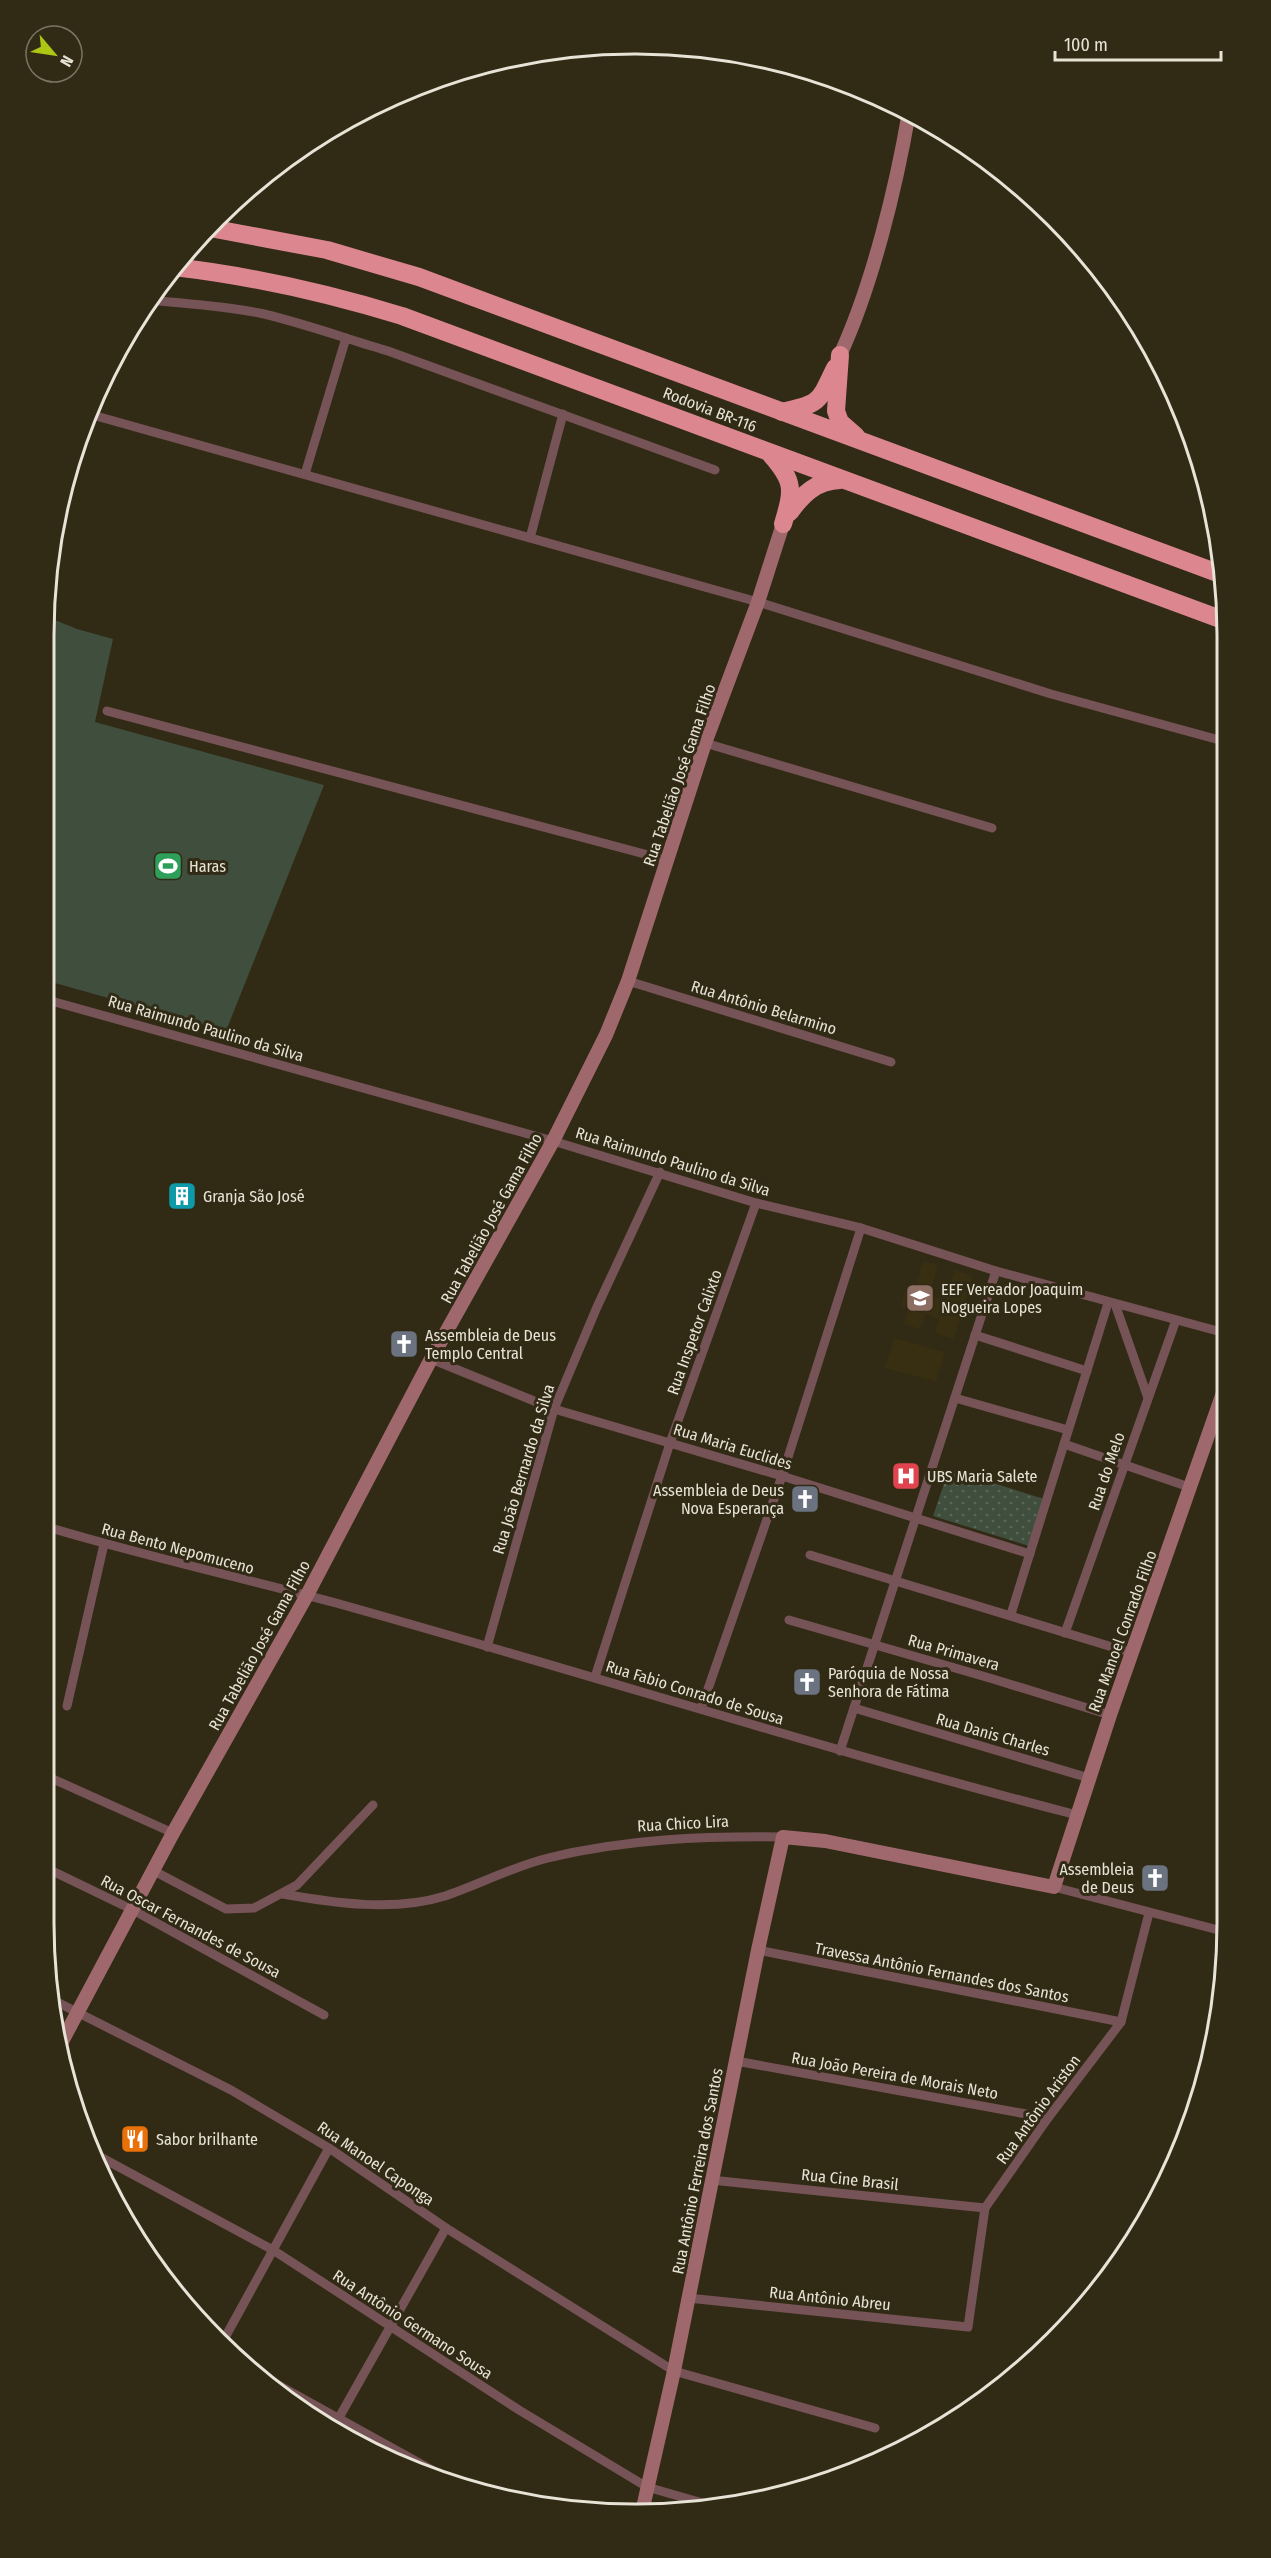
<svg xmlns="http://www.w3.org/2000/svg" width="1271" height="2558" viewBox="0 0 1271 2558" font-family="'Fira Sans Condensed',sans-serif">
  <defs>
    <pattern id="green-dots" width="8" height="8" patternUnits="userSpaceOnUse" patternTransform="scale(1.5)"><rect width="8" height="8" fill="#404e3d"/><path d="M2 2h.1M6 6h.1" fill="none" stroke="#5c6758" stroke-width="1.8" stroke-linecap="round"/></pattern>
  </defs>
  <rect width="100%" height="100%" fill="#312a15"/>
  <g fill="#382f12">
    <path d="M923 1261 938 1265 929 1296 946 1300 955 1270 973 1276 954 1339 935 1333 939 1319 925 1314 920 1329 904 1324 909 1309 901 1306 905 1289 914 1292Z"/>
    <path d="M894 1338 945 1352 936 1382 885 1368Z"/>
  </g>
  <path fill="url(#green-dots)" d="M949 1469 1044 1499 1029 1546 933 1516Z"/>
  <path fill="#404e3d" d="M45 616 77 629 113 639 95 722 324 785 226 1031 44 980Z"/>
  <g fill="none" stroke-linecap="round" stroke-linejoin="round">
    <g stroke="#765356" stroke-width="9">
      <path d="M150 300C188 304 227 306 264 314 306 324 347 339 388 351L715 470"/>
      <path d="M89 414 758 602 1051 694 1223 741"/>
      <path d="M305 474 346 338"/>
      <path d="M530 538 563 414"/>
      <path d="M107 711 667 860"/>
      <path d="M705 743 992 828"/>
      <path d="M628 981 891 1062"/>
      <path d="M44 999 553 1141 756 1203 861 1228 996 1271 1225 1333"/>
      <path d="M1115 1304 1148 1398"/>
      <path d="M975 1335 1087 1371"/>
      <path d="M431 1359 554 1409 782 1476 1030 1554"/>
      <path d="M955 1398 1068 1430"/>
      <path d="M1064 1444 1189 1487"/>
      <path d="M44 1526C140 1555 239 1577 336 1603 583 1672 828 1751 1077 1815"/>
      <path d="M810 1555 1132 1653"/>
      <path d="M1011 1614 1108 1303"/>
      <path d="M789 1620 993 1679 1110 1715"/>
      <path d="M1065 1633 1176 1320"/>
      <path d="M487 1647 554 1409 597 1307 660 1172"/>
      <path d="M595 1677 670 1443 756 1203"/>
      <path d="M67 1706 104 1544"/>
      <path d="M854 1708 1089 1778"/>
      <path d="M701 1709 782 1476 861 1228"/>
      <path d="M840 1751 996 1271"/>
      <path d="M44 1775 173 1833"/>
      <path d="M44 1867 133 1910 324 2015"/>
      <path d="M154 1871 226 1909 254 1908 297 1885 373 1805"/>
      <path d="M1054 1887 1226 1932"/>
      <path d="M283 1894C334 1903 394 1912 445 1896 480 1884 512 1867 548 1858 625 1839 703 1836 783 1837"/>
      <path d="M758 1950 1121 2022"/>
      <path d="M51 1999 231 2090 329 2148 446 2228 674 2371 875 2428"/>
      <path d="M736 2061 1048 2118"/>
      <path d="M93 2153 273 2250 519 2410 647 2487 720 2508"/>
      <path d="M711 2180 985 2208"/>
      <path d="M688 2298 968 2327 985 2208 1048 2118 1121 2022 1149 1913"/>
      <path d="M222 2343 329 2148"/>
      <path d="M242 2365 459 2485"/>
      <path d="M332 2430 446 2228"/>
    </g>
    <g stroke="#9f686d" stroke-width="14">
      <path d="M840 355C872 286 896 188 909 112"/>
      <path d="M58 2049 173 1833 306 1597 431 1359 553 1141 606 1035 628 981 705 743 758 602 783 524"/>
      <path d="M642 2512 674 2371 758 1950 783 1837 825 1841 1054 1887 1110 1715 1225 1387"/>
    </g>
    <g stroke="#dc8790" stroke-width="18">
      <path d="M210 228 327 250 419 277 1223 575"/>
      <path d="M174 267C252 276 327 293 402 316L1223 620"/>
      <path d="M840 355 836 411 840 422 856 436"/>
      <path d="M782 412C820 404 819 402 835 368"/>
      <path d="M771 455C795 482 793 490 783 524"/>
      <path d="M790 512C803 494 816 481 840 480"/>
    </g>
  </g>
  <defs>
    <g id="stadium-square" transform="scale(1.5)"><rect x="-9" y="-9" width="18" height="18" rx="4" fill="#2e9e5b" stroke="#312a15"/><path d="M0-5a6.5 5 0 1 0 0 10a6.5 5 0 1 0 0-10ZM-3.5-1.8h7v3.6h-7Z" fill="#fff"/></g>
    <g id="building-square" transform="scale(1.5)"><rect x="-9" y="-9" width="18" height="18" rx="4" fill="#0f9aa8" stroke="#312a15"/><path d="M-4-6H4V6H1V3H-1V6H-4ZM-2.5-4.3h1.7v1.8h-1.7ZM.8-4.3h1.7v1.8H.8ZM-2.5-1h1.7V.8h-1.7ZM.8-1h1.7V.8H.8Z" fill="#fff"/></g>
    <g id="school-square" transform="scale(1.5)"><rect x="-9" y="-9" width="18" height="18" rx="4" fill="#8d6e63" stroke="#312a15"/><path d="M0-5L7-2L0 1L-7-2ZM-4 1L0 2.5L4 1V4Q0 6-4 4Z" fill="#fff"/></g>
    <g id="church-square" transform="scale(1.5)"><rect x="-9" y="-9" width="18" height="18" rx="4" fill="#6b7280" stroke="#312a15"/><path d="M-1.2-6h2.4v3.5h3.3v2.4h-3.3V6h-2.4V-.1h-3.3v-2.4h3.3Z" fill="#fff"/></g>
    <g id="hospital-square" transform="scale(1.5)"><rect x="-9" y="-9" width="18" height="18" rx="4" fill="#e0444e" stroke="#312a15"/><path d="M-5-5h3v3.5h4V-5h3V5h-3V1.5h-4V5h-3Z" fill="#fff"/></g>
    <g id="restaurant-square" transform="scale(1.5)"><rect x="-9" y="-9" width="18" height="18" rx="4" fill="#e8710a" stroke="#312a15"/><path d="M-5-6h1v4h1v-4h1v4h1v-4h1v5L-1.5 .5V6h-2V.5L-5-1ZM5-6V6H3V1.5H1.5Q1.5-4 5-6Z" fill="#fff"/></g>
  </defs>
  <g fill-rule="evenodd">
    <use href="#stadium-square" x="168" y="866"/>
    <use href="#building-square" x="182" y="1196"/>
    <use href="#school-square" x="920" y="1298"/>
    <use href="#church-square" x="404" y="1344"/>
    <use href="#hospital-square" x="906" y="1476"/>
    <use href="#church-square" x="805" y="1499"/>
    <use href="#church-square" x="807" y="1682"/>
    <use href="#church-square" x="1155" y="1878"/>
    <use href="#restaurant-square" x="135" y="2139"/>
  </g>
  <g text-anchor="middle" stroke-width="6" stroke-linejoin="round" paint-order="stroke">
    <g font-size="16" fill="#e7e3d6" stroke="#312a15">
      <text transform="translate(710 409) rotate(21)" y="6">Rodovia BR-116</text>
      <text transform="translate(679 775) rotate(-71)" y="6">Rua Tabelião José Gama Filho</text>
      <text transform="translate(764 1007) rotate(17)" y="6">Rua Antônio Belarmino</text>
      <text transform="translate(206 1028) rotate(16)" y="6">Rua Raimundo Paulino da Silva</text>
      <text transform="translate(673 1161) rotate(17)" y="6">Rua Raimundo Paulino da Silva</text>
      <text transform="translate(491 1218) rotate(-61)" y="6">Rua Tabelião José Gama Filho</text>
      <text transform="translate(694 1332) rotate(-70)" y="6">Rua Inspetor Calixto</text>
      <text transform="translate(733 1446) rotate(17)" y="6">Rua Maria Euclides</text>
      <text transform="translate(523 1469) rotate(-73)" y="6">Rua João Bernardo da Silva</text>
      <text transform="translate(1106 1471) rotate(-71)" y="6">Rua do Melo</text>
      <text transform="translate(178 1548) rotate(15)" y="6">Rua Bento Nepomuceno</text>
      <text transform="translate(1122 1631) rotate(-70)" y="6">Rua Manoel Conrado Filho</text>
      <text transform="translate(259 1645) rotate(-61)" y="6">Rua Tabelião José Gama Filho</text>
      <text transform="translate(954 1652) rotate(16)" y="6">Rua Primavera</text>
      <text transform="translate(695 1692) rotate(17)" y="6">Rua Fabio Conrado de Sousa</text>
      <text transform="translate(993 1734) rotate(16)" y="6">Rua Danis Charles</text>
      <text transform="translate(683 1823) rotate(-3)" y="6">Rua Chico Lira</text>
      <text transform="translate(191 1926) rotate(28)" y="6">Rua Oscar Fernandes de Sousa</text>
      <text transform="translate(942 1972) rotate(11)" y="6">Travessa Antônio Fernandes dos Santos</text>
      <text transform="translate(895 2075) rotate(10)" y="6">Rua João Pereira de Morais Neto</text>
      <text transform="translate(1038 2109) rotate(-54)" y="6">Rua Antônio Ariston</text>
      <text transform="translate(376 2163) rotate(34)" y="6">Rua Manoel Caponga</text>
      <text transform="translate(697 2171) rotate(-79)" y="6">Rua Antônio Ferreira dos Santos</text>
      <text transform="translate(850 2179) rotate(6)" y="6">Rua Cine Brasil</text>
      <text transform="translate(830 2298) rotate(6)" y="6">Rua Antônio Abreu</text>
      <text transform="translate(413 2324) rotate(33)" y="6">Rua Antônio Germano Sousa</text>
    </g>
    <g font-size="16" fill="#e7e3d6" stroke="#312a15" text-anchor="start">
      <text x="189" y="872">Haras</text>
      <text x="203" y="1202">Granja São José</text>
      <text x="941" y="1295">EEF Vereador Joaquim<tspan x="941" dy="18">Nogueira Lopes</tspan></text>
      <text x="425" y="1341">Assembleia de Deus<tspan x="425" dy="18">Templo Central</tspan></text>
      <text x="927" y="1482">UBS Maria Salete</text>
      <text x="784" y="1496" text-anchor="end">Assembleia de Deus<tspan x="784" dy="18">Nova Esperança</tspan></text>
      <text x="828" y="1679">Paróquia de Nossa<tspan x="828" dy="18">Senhora de Fátima</tspan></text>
      <text x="1134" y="1875" text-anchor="end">Assembleia<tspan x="1134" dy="18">de Deus</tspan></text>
      <text x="156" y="2145">Sabor brilhante</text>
    </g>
  </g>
  <path d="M0 0H1271V2558H0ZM635 54H636A581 581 0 0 1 1217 635V1923A581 581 0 0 1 636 2504H635A581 581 0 0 1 54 1923V635A581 581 0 0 1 635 54Z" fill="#312a15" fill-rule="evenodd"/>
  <path fill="none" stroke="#e7e3d6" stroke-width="3" d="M635 54H636A581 581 0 0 1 1217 635V1923A581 581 0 0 1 636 2504H635A581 581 0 0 1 54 1923V635A581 581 0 0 1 635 54Z"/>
  <g transform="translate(54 54) rotate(119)"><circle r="28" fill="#312a15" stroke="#7a7462" stroke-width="1.5"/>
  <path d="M0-4.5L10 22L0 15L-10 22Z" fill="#acc613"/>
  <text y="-9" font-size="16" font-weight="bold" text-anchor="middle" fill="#e7e3d6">N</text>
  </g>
  <path d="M1055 51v9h166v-9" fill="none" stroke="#e7e3d6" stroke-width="3"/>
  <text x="1064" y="51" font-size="18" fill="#e7e3d6" stroke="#312a15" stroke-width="4.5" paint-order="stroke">100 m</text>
</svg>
